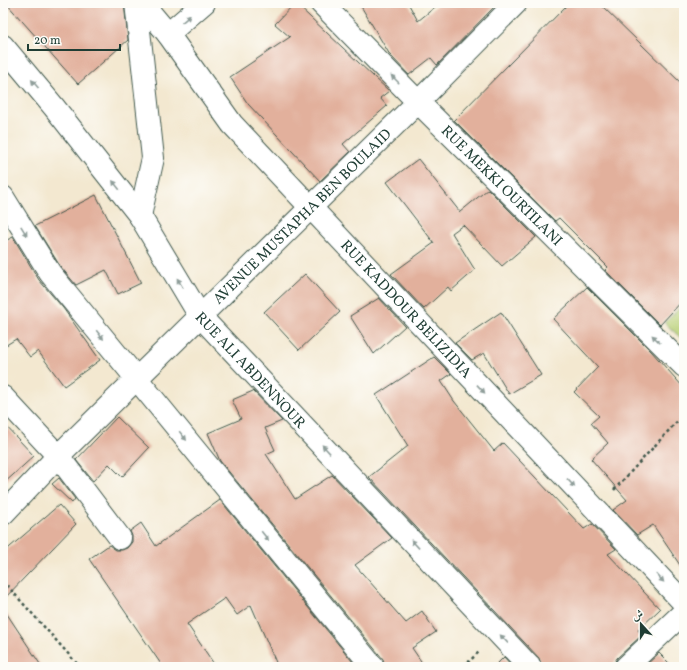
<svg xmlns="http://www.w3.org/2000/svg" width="687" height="670" viewBox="0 0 687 670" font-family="Vollkorn,Amiri,serif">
  <rect width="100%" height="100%" fill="#fdfcf7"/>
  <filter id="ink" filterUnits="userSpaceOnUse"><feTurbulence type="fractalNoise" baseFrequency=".025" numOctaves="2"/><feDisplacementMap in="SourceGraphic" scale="8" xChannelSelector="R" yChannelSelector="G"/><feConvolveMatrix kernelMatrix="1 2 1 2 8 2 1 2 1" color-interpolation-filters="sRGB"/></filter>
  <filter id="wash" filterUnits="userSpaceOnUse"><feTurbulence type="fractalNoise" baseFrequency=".012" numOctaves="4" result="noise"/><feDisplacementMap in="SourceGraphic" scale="16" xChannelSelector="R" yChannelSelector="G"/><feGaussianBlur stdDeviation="0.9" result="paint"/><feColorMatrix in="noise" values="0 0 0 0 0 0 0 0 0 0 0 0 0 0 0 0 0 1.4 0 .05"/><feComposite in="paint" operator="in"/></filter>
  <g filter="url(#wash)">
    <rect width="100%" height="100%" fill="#f3e8d0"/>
    <path fill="#b7cf74" stroke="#6b8654" d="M684 303V341L665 323Z"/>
    <g id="blocks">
      <g fill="#e2b09c">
        <path d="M6 3H124L128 40 78 84Z"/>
        <path d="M295 3 389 91 380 98 387 106 343 144 350 152 320 181 248 104 230 77 290 37 275 24Z"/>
        <path d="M359 3H408L418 21 440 3H498L437 65 431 58 409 75 390 55Z"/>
        <path d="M569 3H599L684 86V299L660 325 605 270 608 267 559 218 555 221 454 120Z"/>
        <path d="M418 159 460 212 488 189 536 237 502 266 463 225 452 233 475 270 451 291 448 287 424 309 391 274 434 243 387 182Z"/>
        <path d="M96 195 141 283 118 294 106 270 76 285 60 266 35 226Z"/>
        <path d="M13 237 39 280 63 308 100 360 64 386 38 351 30 357 16 339 3 347V242Z"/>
        <path d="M305 274 340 312 299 350 264 312Z"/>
        <path d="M587 287 651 351 684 388V571L653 525 637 535 613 510 627 500 591 459 608 443 591 423 599 416 574 392 598 367 553 319Z"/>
        <path d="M379 298 405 326 374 354 350 316Z"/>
        <path d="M501 312 541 375 509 394 484 353 472 360 455 343Z"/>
        <path d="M434 357 451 374 441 381 454 401 494 451 503 443 584 529 592 524 616 549 608 554 660 609 638 630 642 635 617 658 614 663V667H542L539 658 369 477 408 446 376 395Z"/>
        <path d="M253 391 282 421 265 428 275 450 266 454 295 499 332 475 392 538 355 565 406 623 422 611 436 632 412 648 425 667H385L383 659 220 461 208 433 241 419 232 400Z"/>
        <path d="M117 417 149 448 122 477 109 464 93 481 76 460Z"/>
        <path d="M3 423 34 456 3 484Z"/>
        <path d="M59 478 75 499 72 503 52 484Z"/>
        <path d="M220 500 357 667H278L251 605 237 615 225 598 187 624 216 667H163L89 559 109 545 116 550H122L127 548 132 542V536L130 531 141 523 156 546Z"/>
        <path d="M59 505 76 524 3 600V553Z"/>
        <path d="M3 608 42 667H3Z"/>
        <path d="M659 653 673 667H644Z"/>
        <path d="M504 657 513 667H494Z"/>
      </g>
    </g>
  </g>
  <g filter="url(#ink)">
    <use href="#blocks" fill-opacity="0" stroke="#3f574b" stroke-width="1"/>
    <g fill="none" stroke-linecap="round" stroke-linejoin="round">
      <g stroke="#3f574b" stroke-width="24">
        <g id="minor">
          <path d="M136 3 153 158 140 216"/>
          <path id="s1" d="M142 3 168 34 232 124 684 603"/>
          <path id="s2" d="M321 3 418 102 684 366"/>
          <path d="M168 34 204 3"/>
          <path id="s3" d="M3 46 54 107 140 216 200 316 530 667"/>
          <path d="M3 197 50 273 373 667"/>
          <path d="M3 397 58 456 120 538"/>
          <path id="s4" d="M3 514 58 456 418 102 516 3"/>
          <path d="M626 667 684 612"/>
        </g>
      </g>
      <g stroke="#3f574b" stroke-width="2.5" stroke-dasharray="3 3" stroke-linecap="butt">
        <path d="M614 490 684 414"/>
        <path d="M3 581 80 667"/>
        <path d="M463 667 479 652"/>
      </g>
      <use href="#minor" stroke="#fff" stroke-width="22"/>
    </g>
    <defs><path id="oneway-solid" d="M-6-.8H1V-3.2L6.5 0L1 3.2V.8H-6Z"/></defs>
    <g fill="#8f9e9a">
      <use href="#oneway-solid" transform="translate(186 19) rotate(-41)"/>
      <use href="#oneway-solid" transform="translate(395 79) rotate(-135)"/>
      <use href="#oneway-solid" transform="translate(35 84) rotate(-130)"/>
      <use href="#oneway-solid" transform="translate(116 185) rotate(-128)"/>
      <use href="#oneway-solid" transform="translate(24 231) rotate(58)"/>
      <use href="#oneway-solid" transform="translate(180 283) rotate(-121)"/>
      <use href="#oneway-solid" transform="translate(100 335) rotate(51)"/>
      <use href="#oneway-solid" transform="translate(656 339) rotate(-135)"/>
      <use href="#oneway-solid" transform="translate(481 389) rotate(47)"/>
      <use href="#oneway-solid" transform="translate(183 436) rotate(51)"/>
      <use href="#oneway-solid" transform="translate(326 449) rotate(-133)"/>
      <use href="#oneway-solid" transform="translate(571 483) rotate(47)"/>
      <use href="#oneway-solid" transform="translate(265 536) rotate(51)"/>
      <use href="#oneway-solid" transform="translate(415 544) rotate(-133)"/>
      <use href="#oneway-solid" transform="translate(660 578) rotate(47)"/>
      <use href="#oneway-solid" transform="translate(504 639) rotate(-133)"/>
    </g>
  </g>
  <g text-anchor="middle" stroke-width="4" stroke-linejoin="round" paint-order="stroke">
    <g font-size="15" fill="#1f3d34" stroke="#fdfcf7">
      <text dy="5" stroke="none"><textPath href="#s2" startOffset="257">RUE MEKKI OURTILANI</textPath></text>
      <text dy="5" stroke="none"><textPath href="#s4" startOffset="422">AVENUE MUSTAPHA BEN BOULAID</textPath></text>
      <text dy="5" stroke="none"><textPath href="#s1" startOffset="405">RUE KADDOUR BELIZIDIA</textPath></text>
      <text dy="5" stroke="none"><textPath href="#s3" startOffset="409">RUE ALI ABDENNOUR</textPath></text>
    </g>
  </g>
  <rect width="687" height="670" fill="none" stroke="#fdfcf7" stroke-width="16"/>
  <g transform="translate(641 624) rotate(339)" stroke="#fdfcf7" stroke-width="3" paint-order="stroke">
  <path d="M0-3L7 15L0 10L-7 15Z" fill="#1f3d34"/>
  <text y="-6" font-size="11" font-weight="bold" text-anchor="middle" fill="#1f3d34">ش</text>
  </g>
  <path d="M28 44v6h92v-6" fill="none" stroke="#1f3d34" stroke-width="2"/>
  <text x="34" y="44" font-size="12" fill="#1f3d34" stroke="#fdfcf7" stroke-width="3" paint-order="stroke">20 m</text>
</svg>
